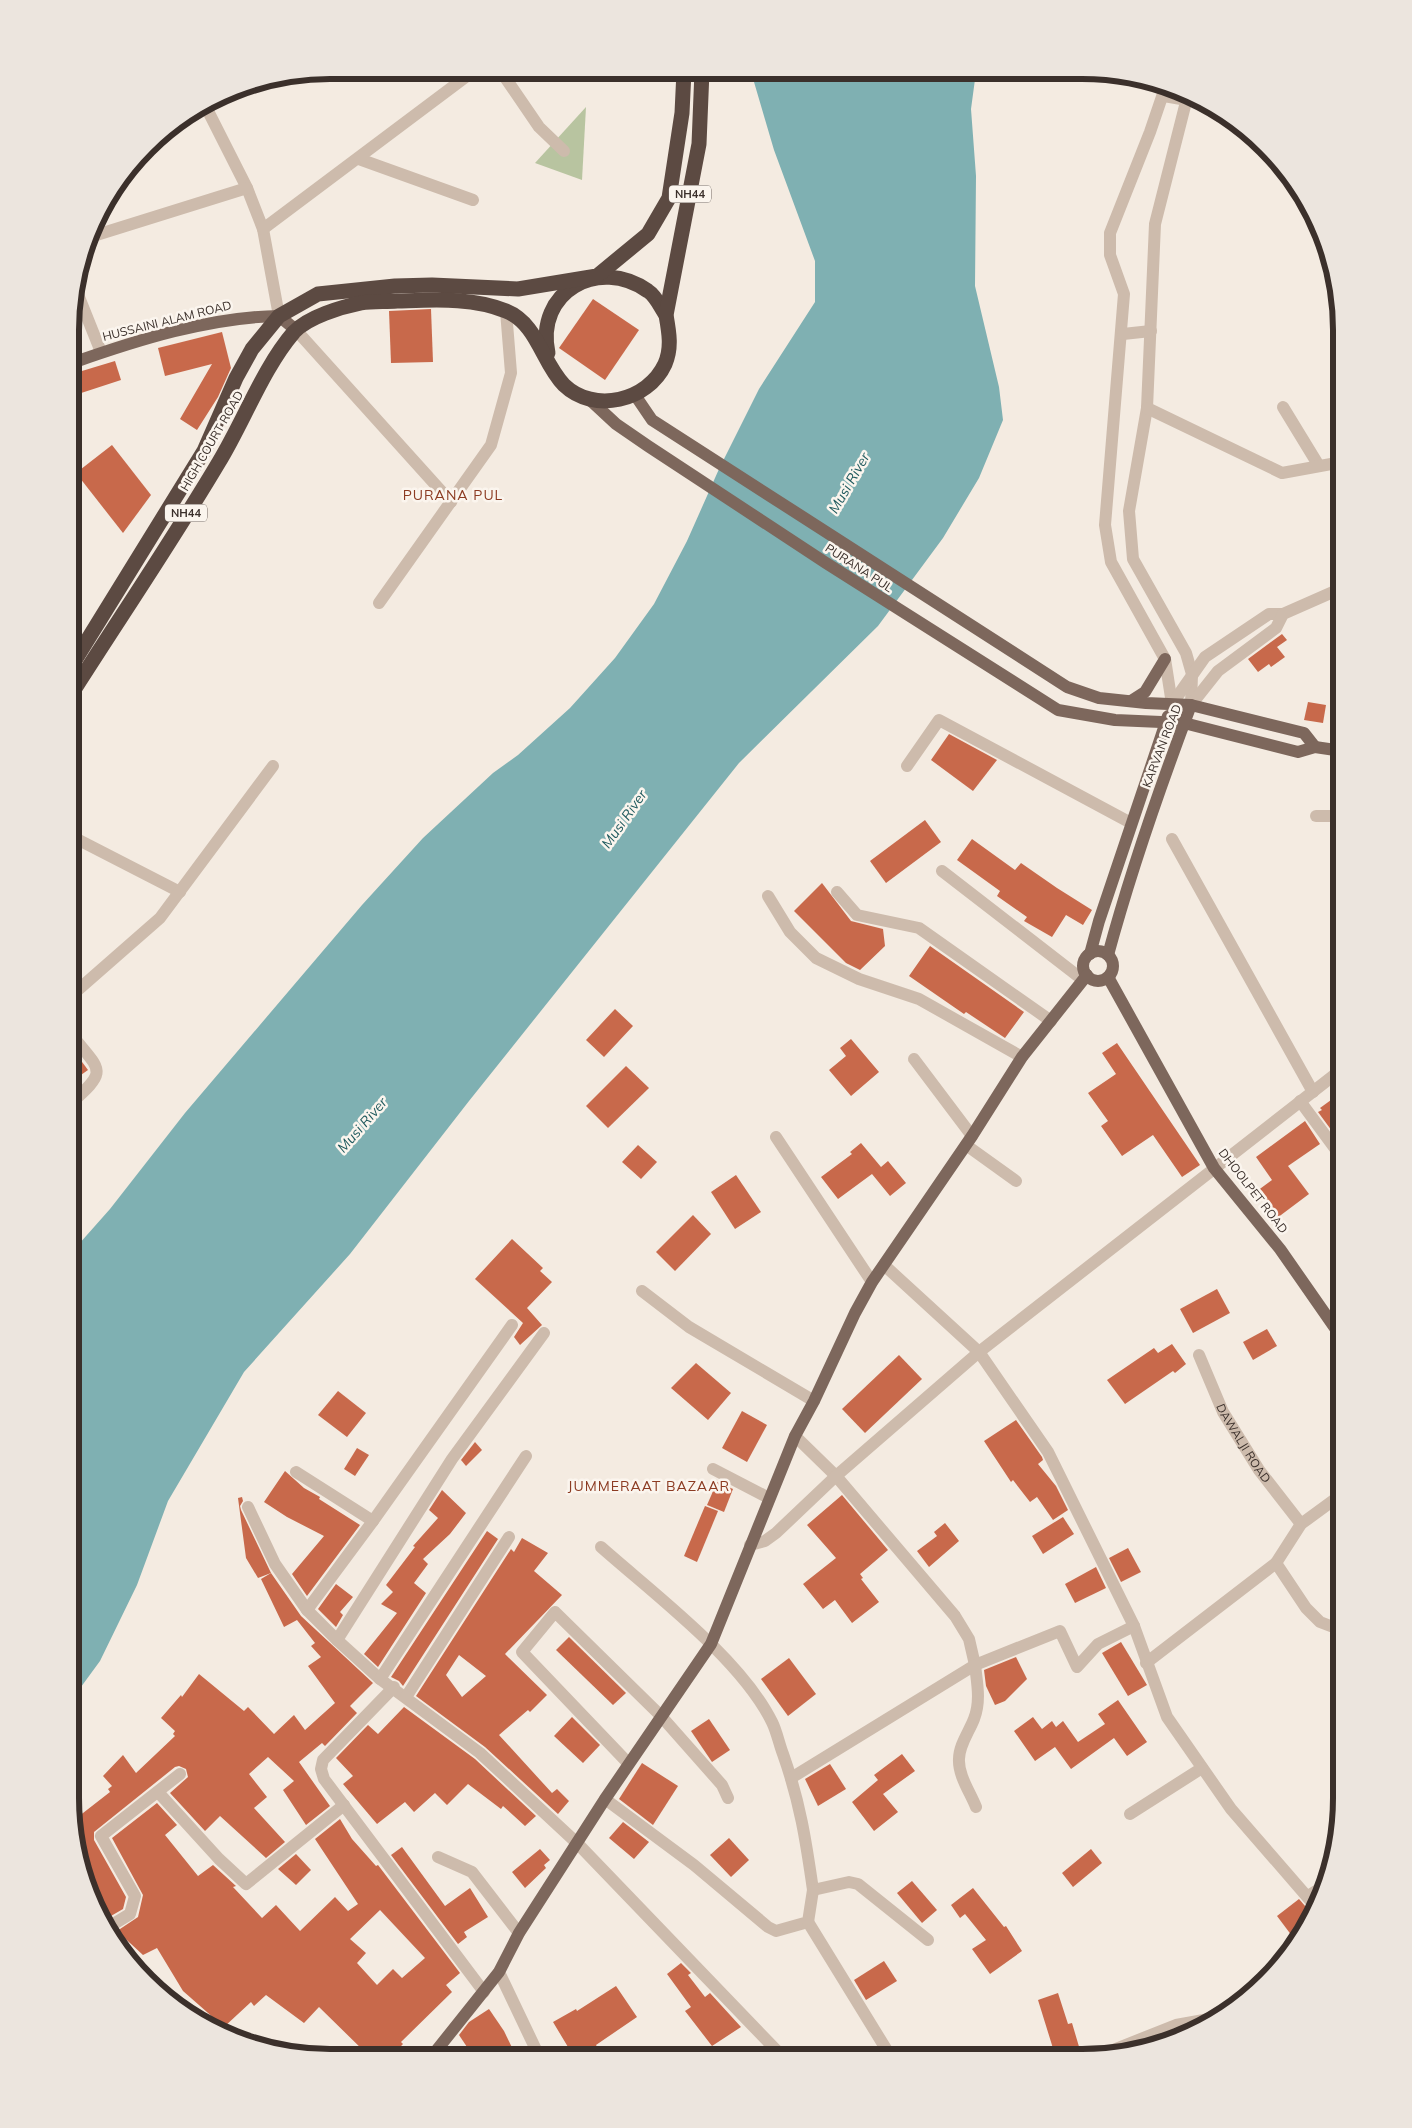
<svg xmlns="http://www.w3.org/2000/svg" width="1412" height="2128" viewBox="0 0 1412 2128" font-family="Mulish,sans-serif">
  <rect width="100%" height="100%" fill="#f4ebe1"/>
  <path fill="#b8c4a0" d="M586 107 582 180 535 163Z"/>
  <path fill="#7fb0b2" d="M754 71 976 72 971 109 976 176 975 286 999 387 1003 420 979 478 943 538 878 626 739 763 469 1101 350 1254 244 1372 168 1501 137 1585 100 1661 70 1702 71 1253 110 1209 185 1113 362 905 423 838 493 773 518 755 570 708 615 658 654 604 687 541 719 469 759 389 815 302V261L774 150 754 82Z"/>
  <g fill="#c8694b" fill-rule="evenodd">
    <path d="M593 299 639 330 605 380 559 348Z"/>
    <path d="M431 309 433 362 391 363 389 311Z"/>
    <path d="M222 332 231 368 218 397 197 430 180 419 212 364 165 376 158 348Z"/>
    <path d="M115 361 121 380 72 396V374Z"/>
    <path d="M112 445 151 495 123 533 76 473Z"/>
    <path d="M1282 634 1287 640 1277 647 1285 657 1271 667 1269 664 1258 672 1248 659Z"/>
    <path d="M1308 702 1326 705 1323 723 1304 720Z"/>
    <path d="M949 734 997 760 973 791 931 760Z"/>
    <path d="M925 820 941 842 886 883 870 861Z"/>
    <path d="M972 839 1015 870 1021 863 1057 888 1092 910 1083 925 1066 915 1052 937 1024 921 1027 917 997 896 1000 891 957 860Z"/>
    <path d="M822 883 851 921 883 929 885 946 860 970 846 963 794 911Z"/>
    <path d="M930 946 1024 1012 1005 1038 966 1012 964 1014 909 976Z"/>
    <path d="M615 1009 633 1026 604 1057 586 1040Z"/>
    <path d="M851 1039 879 1072 851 1096 829 1070 846 1056 840 1048Z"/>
    <path d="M1117 1043 1200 1165 1182 1177 1153 1135 1122 1156 1101 1126 1108 1121 1088 1093 1116 1074 1102 1053Z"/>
    <path d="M71 1047 88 1070 71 1082Z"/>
    <path d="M626 1066 649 1088 608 1128 586 1106Z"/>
    <path d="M1342 1092V1124L1332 1131 1318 1112 1322 1110 1320 1108Z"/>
    <path d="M1305 1121 1320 1144 1288 1166 1309 1194 1277 1218 1257 1191 1272 1180 1256 1157Z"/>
    <path d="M861 1143 881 1167 888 1161 906 1183 890 1196 872 1174 838 1199 821 1177 852 1154 850 1152Z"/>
    <path d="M638 1145 657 1162 641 1179 622 1162Z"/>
    <path d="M736 1175 761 1212 735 1229 711 1192Z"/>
    <path d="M693 1215 711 1234 675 1271 656 1252Z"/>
    <path d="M512 1239 543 1268 540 1271 552 1282 527 1308 542 1325 520 1345 514 1337 523 1323 475 1279Z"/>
    <path d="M1217 1289 1230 1313 1193 1333 1180 1309Z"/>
    <path d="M1267 1329 1277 1346 1253 1360 1243 1342Z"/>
    <path d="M1172 1344 1186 1364 1175 1373 1173 1371 1125 1404 1107 1380 1154 1348 1158 1353Z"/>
    <path d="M899 1355 922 1379 865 1433 842 1409Z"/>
    <path d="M696 1363 731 1393 708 1420 671 1388Z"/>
    <path d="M338 1391 366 1413 347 1437 318 1415Z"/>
    <path d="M742 1411 767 1425 747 1462 722 1448Z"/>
    <path d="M1016 1420 1042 1457 1043 1460 1038 1464 1056 1486 1068 1510 1053 1520 1037 1497 1030 1502 1013 1480 1011 1482 984 1441Z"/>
    <path d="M475 1442 482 1450 466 1466 461 1460Z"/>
    <path d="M357 1448 369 1455 355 1476 344 1469Z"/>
    <path d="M285 1471 304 1488 320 1497 319 1499 360 1525 307 1596 292 1574 324 1536 287 1517 264 1502Z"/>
    <path d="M717 1482 733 1489 724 1512 707 1505Z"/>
    <path d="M442 1490 466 1513 450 1534 423 1559 428 1564 414 1583 426 1593 378 1667 364 1654 397 1613 381 1604 393 1592 386 1585 415 1547 413 1546 438 1518 429 1510Z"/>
    <path d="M842 1495 888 1550 860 1574 863 1578 861 1579 879 1602 852 1623 835 1600 823 1609 803 1584 836 1558 807 1525Z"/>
    <path d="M242 1497 243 1501 240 1506 241 1510 271 1573 258 1578 246 1558 238 1498Z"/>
    <path d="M705 1506 718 1511 697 1562 684 1556Z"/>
    <path d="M1063 1517 1074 1534 1043 1554 1032 1536Z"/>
    <path d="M945 1523 959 1541 929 1567 917 1551 937 1536 934 1532Z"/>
    <path d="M487 1531 498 1539 403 1686 399 1681 391 1677Z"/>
    <path d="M522 1538 548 1553 534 1571 562 1595 505 1654 547 1695 530 1712 528 1710 499 1735 552 1793 557 1789 569 1801 558 1814 485 1747 416 1696 511 1549 514 1552ZM459 1655 486 1676 462 1697 446 1675Z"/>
    <path d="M1128 1548 1141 1572 1121 1582 1109 1558Z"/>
    <path d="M1096 1567 1106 1588 1075 1603 1065 1584Z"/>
    <path d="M271 1573 301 1616 373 1683 350 1706 357 1713 325 1746 322 1743 299 1762 330 1806 306 1825 283 1790 294 1781 268 1757 249 1774 267 1797 254 1808 285 1842 266 1858 220 1816 205 1831 170 1793 188 1777 186 1769 179 1766 175 1767 94 1832V1840L126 1897 123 1909 104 1920 90 1898 74 1820 110 1792 108 1789 112 1786 103 1776 123 1755 136 1773 175 1736 173 1734 175 1731 161 1718 181 1695 182 1697 199 1674 244 1711 248 1707 274 1734 294 1715 305 1730 335 1703 308 1666 321 1657 311 1646 315 1643 297 1620 284 1627 261 1579Z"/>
    <path d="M336 1584 353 1597 340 1612 343 1615 336 1627 318 1609Z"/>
    <path d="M569 1637 626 1693 613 1705 556 1650Z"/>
    <path d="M1121 1642 1147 1685 1128 1696 1102 1653Z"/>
    <path d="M1016 1657 1027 1679 1005 1701 995 1705 986 1686 984 1670Z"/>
    <path d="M789 1658 816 1694 788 1716 761 1679Z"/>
    <path d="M1118 1700 1147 1742 1127 1756 1114 1738 1071 1769 1055 1747 1035 1761 1014 1731 1033 1717 1042 1729 1052 1721 1056 1727 1063 1721 1078 1742 1105 1724 1098 1714Z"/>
    <path d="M404 1707 475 1759 536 1816 525 1826 503 1806 501 1809 468 1784 447 1805 435 1793 414 1812 405 1802 377 1824 343 1784 353 1776 336 1758 368 1725 378 1734Z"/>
    <path d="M572 1717 600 1745 583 1763 554 1736Z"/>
    <path d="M709 1719 730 1750 712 1762 691 1731Z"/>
    <path d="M902 1754 915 1771 883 1794 898 1812 874 1831 852 1802 878 1780 874 1775Z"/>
    <path d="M642 1763 678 1786 653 1825 619 1799Z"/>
    <path d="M830 1764 846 1789 818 1806 805 1779Z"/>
    <path d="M157 1803 177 1825 165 1835 198 1876 213 1865 236 1886 233 1887 262 1918 276 1905 300 1931 335 1897 348 1911 358 1904 315 1839 340 1819 352 1839 376 1866 378 1865 460 1973 446 1985 452 1992 401 2042 403 2044 391 2056H369L319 2007 304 2023 266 1995 254 2006 251 2002 224 2027 183 1991 157 1948 143 1955 117 1931 138 1917 143 1895 112 1838ZM380 1910 425 1958 402 1978 393 1969 377 1985 357 1963 366 1953 350 1939Z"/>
    <path d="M623 1822 649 1842 634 1859 609 1838Z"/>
    <path d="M729 1838 749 1860 731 1877 710 1855Z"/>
    <path d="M402 1847 445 1906 470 1888 488 1917 464 1932 467 1937 458 1944 391 1855Z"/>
    <path d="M540 1849 550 1860 544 1865 546 1868 525 1888 512 1872Z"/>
    <path d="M1091 1849 1102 1863 1073 1887 1062 1873Z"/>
    <path d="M296 1854 311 1870 296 1885 278 1869Z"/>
    <path d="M912 1881 937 1910 922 1923 897 1893Z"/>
    <path d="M973 1888 1004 1927 1006 1926 1022 1951 990 1974 972 1949 986 1940 965 1914 960 1918 951 1905Z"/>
    <path d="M1299 1899 1312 1914 1307 1926 1292 1936 1277 1916Z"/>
    <path d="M884 1961 897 1981 866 2000 854 1980Z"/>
    <path d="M681 1963 691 1973 688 1975 705 1997 710 1993 741 2027 712 2046 685 2011 691 2007 667 1974Z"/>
    <path d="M616 1986 637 2017 596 2045 603 2057H574L553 2022 576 2009 577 2011Z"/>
    <path d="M1058 1993 1068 2024 1072 2023 1080 2050 1056 2058 1038 2000Z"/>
    <path d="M489 2009 504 2031 516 2056H473L459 2035 469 2022Z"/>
  </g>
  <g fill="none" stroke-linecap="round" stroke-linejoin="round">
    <g stroke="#cdbbac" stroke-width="12">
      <path d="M500 70 539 127 564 151"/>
      <path d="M1166 85 1150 132 1110 233V255L1124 294 1105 525 1111 562 1165 659 1172 704"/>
      <path d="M1188 94 1155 224 1147 408 1129 511 1133 559 1186 653 1192 674 1191 705"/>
      <path d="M1164 96 1187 100 1197 99"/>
      <path d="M205 105 247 188 263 229 279 316"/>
      <path d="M359 159 473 200"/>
      <path d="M263 229 475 70"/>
      <path d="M90 237 247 188"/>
      <path d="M75 287 101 352"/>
      <path d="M296 330 451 502"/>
      <path d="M1123 334 1151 331"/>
      <path d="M1283 407 1319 466"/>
      <path d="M1147 408 1282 473 1342 462"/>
      <path d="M379 603 491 445 511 373 506 311"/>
      <path d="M1172 704 1205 657 1269 614H1283"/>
      <path d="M1191 705 1218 671 1276 628 1283 614 1342 588"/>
      <path d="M907 766 939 720 1131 823"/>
      <path d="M1316 816H1342"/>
      <path d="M71 836 180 892"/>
      <path d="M1172 839 1313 1092"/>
      <path d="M942 871 1083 980"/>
      <path d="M837 892 857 915 919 928 1051 1021"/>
      <path d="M768 896 790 932 816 958 859 979 919 999 1022 1057"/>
      <path d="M71 996 160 918 273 766"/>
      <path d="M914 1059 972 1136"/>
      <path d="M1300 1101 1342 1158"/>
      <path d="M71 1103C110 1069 100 1071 71 1034"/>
      <path d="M776 1137 872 1282"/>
      <path d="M966 1145 1016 1181"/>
      <path d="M884 1265 979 1352 1048 1452 1134 1626 1167 1717 1231 1809 1316 1907"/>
      <path d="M642 1291 689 1327 814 1401"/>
      <path d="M544 1333 452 1459 337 1640 380 1679 480 1753 578 1844 778 2052"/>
      <path id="s1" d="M1199 1355 1223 1412 1259 1470 1301 1524"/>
      <path d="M795 1436 836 1476 955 1616 969 1639 975 1665 1060 1631 1077 1667 1098 1644 1134 1626"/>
      <path d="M713 1469 769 1498"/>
      <path d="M296 1472 373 1521"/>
      <path d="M248 1507 275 1564 307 1610"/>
      <path d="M750 1545 765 1541 776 1533 836 1476 979 1352 1342 1069"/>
      <path d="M601 1547C654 1594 741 1659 772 1722 777 1732 779 1744 783 1754 800 1802 806 1841 813 1890L849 1882 858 1884 928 1940"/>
      <path d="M1276 1563 1301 1524 1342 1494"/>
      <path d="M337 1640 307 1610 373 1521 512 1325"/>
      <path d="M1146 1663 1276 1563 1306 1608 1320 1622 1341 1630"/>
      <path d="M380 1679 526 1456"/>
      <path d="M394 1687 323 1760 321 1769 324 1779 484 1992"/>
      <path d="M406 1697 509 1537"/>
      <path d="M628 1763 522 1652 555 1612 661 1716 722 1785 728 1798"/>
      <path d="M791 1778 975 1665C977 1683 981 1701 974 1719 969 1732 959 1745 959 1759 958 1775 970 1792 976 1807"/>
      <path d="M158 1792 219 1859 246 1884 344 1805"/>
      <path d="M605 1799 694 1865 768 1927 776 1931 808 1922 813 1890"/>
      <path d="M1130 1814 1202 1768"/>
      <path d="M438 1857 472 1872 519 1933"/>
      <path d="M1308 1896 1327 1884"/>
      <path d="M808 1922 891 2057"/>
      <path d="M107 1928 130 1914 135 1896 101 1836 180 1774"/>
      <path d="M499 1972 539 2056"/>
      <path d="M1103 2054 1176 2025 1215 2018"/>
      <path d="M734 2057 778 2052 875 2057"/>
    </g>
    <g stroke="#7d675c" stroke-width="12">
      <path d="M72 363C137 340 210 317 279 316L296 330"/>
      <path d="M635 395 652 420 1067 687 1099 698 1146 703 1191 705 1304 733 1315 747"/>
      <path d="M588 398 616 424 648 446 826 563 1058 710 1115 720 1184 723 1298 752 1315 747 1342 751"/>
      <path d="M1131 701 1145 692 1165 659"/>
      <circle cx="1098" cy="966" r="15"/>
      <path d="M1090 954 1099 921 1168 716"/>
      <path d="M1108 955C1131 870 1160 787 1191 705"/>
      <path d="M1108 977 1214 1168 1280 1249 1342 1338"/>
      <path d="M432 2056 499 1972 519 1933 605 1799 711 1644 795 1436 814 1401 855 1313 872 1282 972 1136 1022 1057 1087 975"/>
    </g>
    <g stroke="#5c4a42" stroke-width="15">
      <path d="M548 353C535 292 598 256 648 291 656 296 661 308 666 315"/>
      <path d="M72 665 204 451 236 378 252 349 279 316 318 294 395 286 432 285 518 289 597 276 648 234 669 198 682 113 684 71"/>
      <path d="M72 693C121 616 172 541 219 462 244 421 263 368 294 332 308 317 341 307 361 303 372 301 385 302 397 301 433 300 472 297 506 311 538 324 542 363 564 385 594 414 648 401 665 364 672 348 669 332 666 315L699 144 702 71"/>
    </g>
  </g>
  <g text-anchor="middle" stroke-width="5" stroke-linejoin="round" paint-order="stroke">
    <g fill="#fbf5ee" stroke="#756b66" stroke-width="1">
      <rect x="669" y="185.5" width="42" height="17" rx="4"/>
      <rect x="165" y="504.5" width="42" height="17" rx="4"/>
    </g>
    <g font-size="11" font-weight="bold" fill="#3b302b">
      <text x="690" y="198">NH44</text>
      <text x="186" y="517">NH44</text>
    </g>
    <g font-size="12" fill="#3b302b" stroke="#fbf5ee">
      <text transform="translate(167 321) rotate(-14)" y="4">HUSSAINI ALAM ROAD</text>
      <text transform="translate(212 441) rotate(-60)" y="4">HIGH COURT ROAD</text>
      <text transform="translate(859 568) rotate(33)" y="4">PURANA PUL</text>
      <text transform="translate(1162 746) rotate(-69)" y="4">KARVAN ROAD</text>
      <text transform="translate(1253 1191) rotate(52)" y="4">DHOOLPET ROAD</text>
      <text dy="4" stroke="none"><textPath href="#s1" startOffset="99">DAWALJI ROAD</textPath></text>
    </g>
    <g font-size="14" font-style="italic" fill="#1f5a5e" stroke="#fbf5ee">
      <text transform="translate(849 483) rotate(-60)" y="5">Musi River</text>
      <text transform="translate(624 819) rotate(-55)" y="5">Musi River</text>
      <text transform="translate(362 1125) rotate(-49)" y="5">Musi River</text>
    </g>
    <g font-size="14" letter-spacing="1" fill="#8c3b22" stroke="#fbf5ee">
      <text x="453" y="500">PURANA PUL</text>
      <text x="649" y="1491">JUMMERAAT BAZAAR</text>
    </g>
  </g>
  <path d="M0 0H1412V2128H0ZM330 79H1082A251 251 0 0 1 1333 330V1798A251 251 0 0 1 1082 2049H330A251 251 0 0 1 79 1798V330A251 251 0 0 1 330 79Z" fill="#ece5de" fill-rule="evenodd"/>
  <path fill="none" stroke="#3b302b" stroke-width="6" d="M330 79H1082A251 251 0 0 1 1333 330V1798A251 251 0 0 1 1082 2049H330A251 251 0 0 1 79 1798V330A251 251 0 0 1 330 79Z"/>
</svg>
